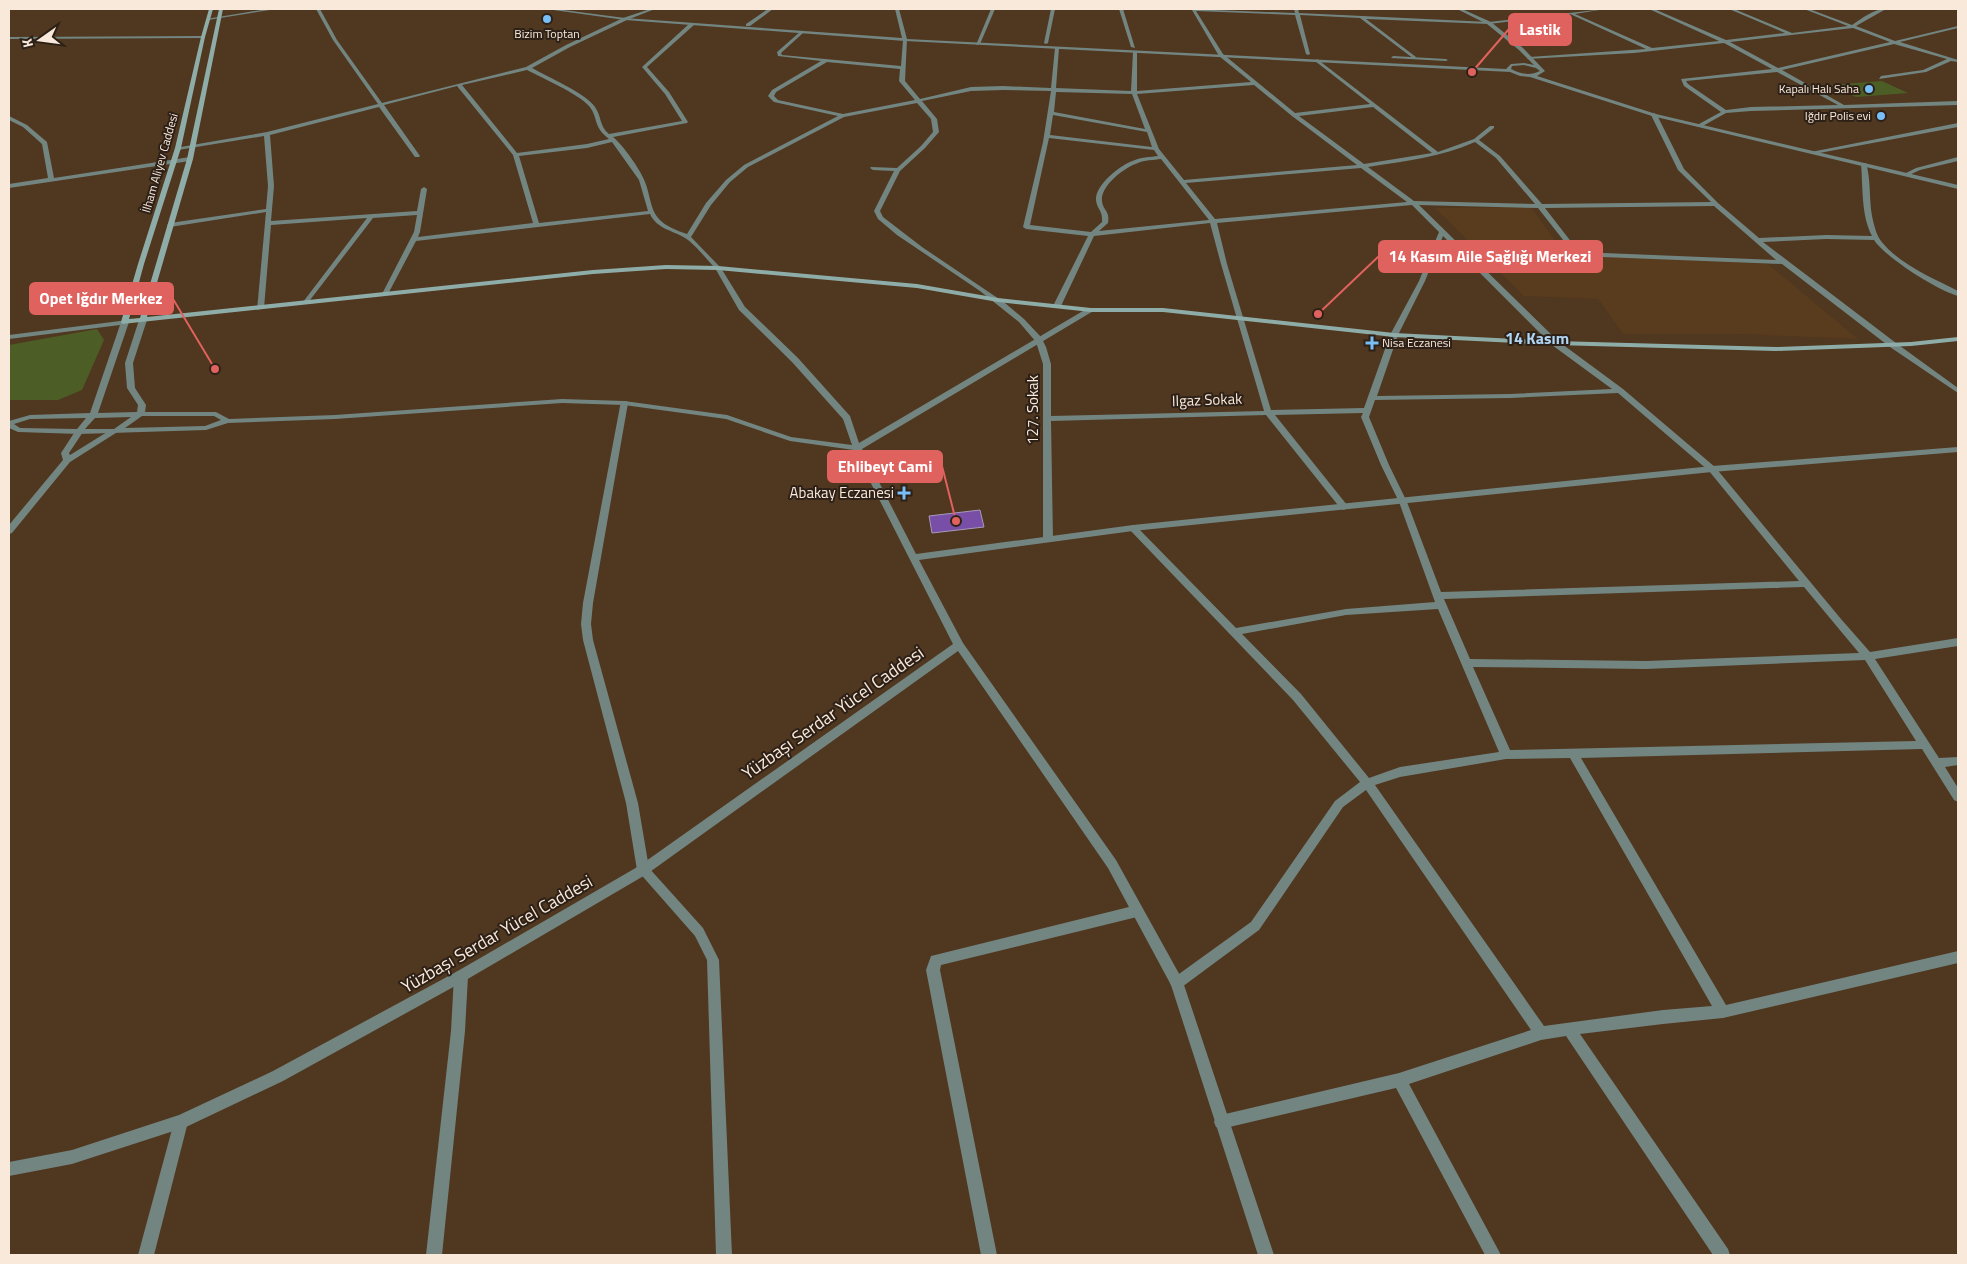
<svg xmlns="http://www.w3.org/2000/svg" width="1967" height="1264" viewBox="0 0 1967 1264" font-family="'Titillium Web',sans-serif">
  <rect width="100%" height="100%" fill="#50371f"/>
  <path fill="#593b1d" d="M1531 207 1564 253 1768 264 1858 339 1739 334H1623L1598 299 1524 296 1435 208Z"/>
  <g fill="#4c5e25">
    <path d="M1882 81 1908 93 1856 97 1831 85Z"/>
    <path d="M97 329 104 340 82 390 58 400H9V345Z"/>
  </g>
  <path fill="#784ea6" stroke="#a79abb" d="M980 510 984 527 932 533 929 516Z"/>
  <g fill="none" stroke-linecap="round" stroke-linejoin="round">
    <g fill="#728581" fill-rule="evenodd">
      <path d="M316 9H320L337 40 382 103 526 67 566 45 623 18 650 9H655L627 20 570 47 532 68C546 76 587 94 595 107 602 117 599 126 609 134L682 121 665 94 642 67 690 23H694V25L647 67 669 92 688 122 687 123 613 137C622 144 641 170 645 182 650 193 650 210 659 219 665 226 678 231 687 234L706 203 726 180 744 165 838 116 774 102 768 96 772 90 821 61 778 56 777 52 801 31 803 33 781 53 782 55 901 66 903 40 907 39 905 81 920 99 971 87 1003 86 1051 88 1055 48 1057 47 1059 48 1056 88 1131 91 1133 52 1135 51 1137 52V91L1251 82 1219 56 1192 10 1188 9 1295 13 1294 9H1298L1299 13 1489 22 1605 9 1575 14 1652 48 1719 41 1649 9H1654L1726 40 1785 33 1729 9H1734L1792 33 1848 26 1804 9H1809L1852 25C1863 18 1873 9 1886 9L1856 26 1895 41 1958 26V28L1900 42 1958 60V62L1951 61 1926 72 1879 79 1881 76 1923 70 1947 59 1894 44 1782 70 1844 105 1958 101V105L1751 111 1726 113 1701 127 1699 126V124L1721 112 1684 86 1681 79 1772 69 1724 43 1634 53 1527 59 1529 57 1646 49 1570 14 1489 24 1366 19 1416 57 1414 59 1360 18 1300 15 1310 54 1308 55 1306 54 1295 15 1196 11 1223 54 1295 113 1370 104 1315 61 1317 59 1438 152 1474 139 1490 126H1494V128L1479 140 1500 156 1542 204 1711 202 1678 170 1651 115 1654 113 1657 115 1684 169 1718 203 1759 238 1826 235 1872 236C1861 215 1863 187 1861 164L1866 163C1871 179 1869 199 1872 216 1874 225 1876 234 1881 241 1900 265 1933 278 1958 291V296C1937 290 1886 258 1874 240L1826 239 1763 242 1896 343 1958 388V393L1890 347 1782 264 1577 256 1575 255 1538 208 1419 205 1558 341 1623 389 1715 467 1841 619 1870 652 1958 638V646L1875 659 1939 758 1958 757V765L1945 767 1958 788V802L1954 800 1922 749 1581 758 1726 1005 1958 951V963L1723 1018 1663 1024 1580 1034 1728 1249 1730 1255H1713L1566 1036 1541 1040 1409 1084 1501 1255H1485L1396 1088 1221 1129 1216 1127 1214 1122 1216 1117 1221 1115 1399 1073 1531 1030 1366 790 1343 807 1259 930 1182 987 1177 989 1172 987 1170 983 1172 979 1251 922 1335 801 1360 782 1293 700 1128 528 1133 525 1136 526 1236 628 1346 609 1435 602 1399 502 1381 465 1361 417 1363 413 1275 415 1347 505 1348 507 1344 510 1341 509 1266 415 1051 421 1053 539 1048 542 1045 541 1043 539V364L1036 342 1019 322 980 291 897 235 878 219 874 211 894 171 873 170 870 168 871 167 897 168 921 146 933 132 931 119 917 103 844 117 748 167 730 182 711 205 691 237 720 267V269H716C707 260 695 244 685 238 672 230 657 229 650 214L416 241 388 294 385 296 382 294 414 232 417 215 373 218 307 304H303V302L367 218 271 225 264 308 257 310 266 212 170 227 167 225 170 223 266 209 268 186 264 136 178 150 175 148 267 132 378 104 333 40ZM1853 28 1890 42 1778 68 1730 42ZM827 62 900 69 899 81 915 100 843 114 778 100 774 96 776 92ZM527 70C544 79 577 93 589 106 599 118 592 126 609 139L587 144 517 153 462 85ZM1777 72 1838 105 1751 107 1726 110 1688 84 1686 81ZM1254 85 1292 116 1357 165 1184 180 1159 149 1137 94ZM457 86 513 155 533 223 418 237 420 232 427 189 424 187 421 189 417 211 271 221 274 186 270 135 379 107 415 157H419L420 156 384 105ZM1003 90 1051 91 1043 142 1023 227 1026 229 1088 236 1053 306 1055 307 1061 306 1094 236 1210 223 1221 264 1264 411 1051 416V364L1046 347 1041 337 1024 319 1005 303 922 247 883 217 880 211 900 171 925 148 939 132 937 119 922 101 971 91ZM1056 92 1132 94 1145 129 1054 112ZM1373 107 1432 153 1364 164 1299 116ZM1053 115 1147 132 1152 147 1050 135ZM1049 138 1154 150 1158 156C1151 157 1142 157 1135 160 1121 164 1095 185 1096 200 1097 210 1103 210 1102 222L1091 232 1030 225ZM612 142 639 180 648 211 539 223 519 156 587 148ZM1475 142 1496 158 1535 204 1414 201 1368 167C1405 161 1441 157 1475 142ZM1161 159 1209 220 1099 231 1108 223C1110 210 1103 211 1102 201 1100 186 1125 167 1138 163 1144 160 1154 160 1161 159ZM1361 168 1407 202 1215 219 1186 183ZM1412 205 1439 232 1419 281 1390 335 1364 408 1271 410 1227 264 1217 223ZM1714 206 1776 260 1579 252 1545 208ZM1443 236 1552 345 1612 389 1510 394 1377 396 1398 335 1425 281ZM1618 393 1709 471 1799 581 1441 592 1407 502 1389 465 1369 417 1375 400 1510 398ZM1804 587 1859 653 1646 661 1470 659 1444 599ZM1438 609 1499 752 1400 767 1369 778 1301 694 1242 634 1346 615ZM1865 660 1916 741 1510 750 1473 667 1646 669ZM1570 758 1712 1006 1663 1010 1544 1026 1375 785 1400 777 1506 759Z"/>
      <path d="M768 9H773L750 26H746V24Z"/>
      <path d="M991 9H995L980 44 976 45Z"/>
      <path d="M1051 9H1055L1048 43 1046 44 1044 43Z"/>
      <path d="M1119 9H1123L1135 48 1131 47Z"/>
      <path d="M203 36 205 38 9 39V37Z"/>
      <path d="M9 116 27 125 47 142 54 178 190 157 193 159 190 161 9 188V184L48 178 42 144 23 127 9 120Z"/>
      <path d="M1958 123V127L1814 154 1811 152Z"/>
      <path d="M1958 157V161L1920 170 1907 176 1904 174 1916 168Z"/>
      <path d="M621 401H627L628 403 593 603 591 624 593 640 638 803 649 868 703 928 719 960 732 1255H716L707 960 695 936 637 870 626 803 583 640 581 624 583 603Z"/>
      <path d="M112 429H118L119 431 70 462 12 533 9 534V525L63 460 61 453 76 430H79L83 432 69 453 70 455Z"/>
      <path d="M1137 905 1141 907 1143 911 1141 915 1137 917 941 965 940 970 997 1255H981L926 970 931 956Z"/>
      <path d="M461 970 466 972 468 976 465 1031 442 1255H426L451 1031 454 976 456 972Z"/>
      <path d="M181 1115 186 1117 188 1122 154 1255H138L174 1122 176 1117Z"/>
    </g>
    <g fill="#728581" fill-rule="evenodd">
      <path d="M267 9H276L208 20 206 19Z"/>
      <path d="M546 9H556L625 18 902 38 895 9H899L907 39 1506 69 1511 64 1524 63 1534 65 1519 50 1487 24 1457 9H1462L1491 22 1523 48 1545 71 1537 76 1656 114 1958 185V189L1652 116 1530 77 1520 76 1510 72 905 41 625 20ZM1524 65 1536 68 1540 71C1530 76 1520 74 1511 69L1512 66Z"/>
      <path d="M1393 56 1446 59 1448 60 1446 61 1391 58Z"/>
      <path d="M718 266 721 268 745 307 798 358 850 416 859 443 1088 308 1095 310 862 449 916 554 1133 525 1712 466 1958 447V452L1712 472 1133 531 919 560 963 643 1116 860 1182 979 1274 1255H1258L1171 985 1108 868 958 651 647 874 466 980 283 1081 186 1127 72 1164 9 1176V1162L72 1150 179 1115 273 1071 456 972 639 866 953 644 854 450 790 441 726 419 624 405 562 403 335 419 228 423 206 430 79 434 18 432 9 428V421L30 415 90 413 120 325 9 339V335L128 320 129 322 98 413 137 412 138 405 127 388 125 363 139 320 143 318 147 320 133 363 135 388 146 405 145 412H216L229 419 335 415 562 399 624 401 727 415 791 437 852 445 843 419 792 362 739 310 715 268ZM142 416H214L221 420 205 426 125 428ZM131 417 114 429H85L95 418ZM86 418 77 429 20 428 14 424 30 419Z"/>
    </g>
    <path fill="#8eada8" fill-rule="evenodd" d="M209 9H213L205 37 181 148 144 264 129 319 140 318 187 159 219 9H223L193 159 147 317 593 270 666 265 718 266 917 284 998 298 1091 308H1163L1394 333 1555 341 1776 347 1911 342 1958 337V341L1911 346 1776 351 1555 345 1394 337 1163 312H1091L998 302 917 288 718 270 666 269 593 274 122 324 121 322 138 264 175 148 201 37Z"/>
  </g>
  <g fill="#78bff7" stroke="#2d2117" stroke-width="2">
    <circle cx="547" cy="19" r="5"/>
    <circle cx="1869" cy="89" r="5"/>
    <circle cx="1881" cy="116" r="5"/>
    <path d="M1369.5 335.5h5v5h5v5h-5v5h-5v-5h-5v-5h5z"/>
    <path d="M901.5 485.5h5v5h5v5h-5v5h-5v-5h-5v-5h5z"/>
  </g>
  <g text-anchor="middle" stroke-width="4" stroke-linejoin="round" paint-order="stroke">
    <g font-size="12" fill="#f9e9db" stroke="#2d2117" text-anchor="end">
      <text x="547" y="38" text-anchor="middle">Bizim Toptan</text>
      <text x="1859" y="93">Kapalı Halı Saha</text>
      <text x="1871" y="120">Iğdır Polis evi</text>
      <text x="1382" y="347" text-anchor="start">Nisa Eczanesi</text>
    </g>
    <g font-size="12" fill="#f9e9db" stroke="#2d2117">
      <text transform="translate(160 163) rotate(-74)" y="4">İlham Aliyev Caddesi</text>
    </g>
    <g font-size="15" fill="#f9e9db" stroke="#2d2117">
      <text transform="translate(1207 400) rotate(-2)" y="5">Ilgaz Sokak</text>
      <text transform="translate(1033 410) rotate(-90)" y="5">127. Sokak</text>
    </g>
    <g font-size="15" fill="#f9e9db" stroke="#2d2117" text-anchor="end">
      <text x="894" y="498">Abakay Eczanesi</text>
    </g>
    <g font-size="16" font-weight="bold" fill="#b0d6f6" stroke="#2d2117">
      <text x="1537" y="344">14 Kasım</text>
    </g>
    <g font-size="18" fill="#f9e9db" stroke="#2d2117">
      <text transform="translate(833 713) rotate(-35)" y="6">Yüzbaşı Serdar Yücel Caddesi</text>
      <text transform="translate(497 934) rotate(-30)" y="6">Yüzbaşı Serdar Yücel Caddesi</text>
    </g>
  </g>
  <path fill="none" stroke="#e0625e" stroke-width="2" d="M1472 72L1509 29M1318 314L1379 256M215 369L173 299M956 521L942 466"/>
  <g fill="#e0625e" stroke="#2d2117" stroke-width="2">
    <circle cx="1472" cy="72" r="5"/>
    <circle cx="1318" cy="314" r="5"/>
    <circle cx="215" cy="369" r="5"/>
    <circle cx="956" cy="521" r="5"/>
  </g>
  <g fill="#e0625e" stroke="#e0625e" stroke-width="2">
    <rect x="1509" y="14" width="62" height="31" rx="5"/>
    <rect x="1379" y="241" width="223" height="31" rx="5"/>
    <rect x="30" y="283" width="143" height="31" rx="5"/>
    <rect x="828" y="451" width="114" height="31" rx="5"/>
  </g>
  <g font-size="16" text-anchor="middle" font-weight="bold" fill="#fff">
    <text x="1540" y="35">Lastik</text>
    <text x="1490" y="262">14 Kasım Aile Sağlığı Merkezi</text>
    <text x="101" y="304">Opet Iğdır Merkez</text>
    <text x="885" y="472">Ehlibeyt Cami</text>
  </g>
  <rect width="1967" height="1264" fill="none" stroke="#f9e9db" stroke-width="20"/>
  <g transform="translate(40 40) rotate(256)" stroke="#2d2117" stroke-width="4" paint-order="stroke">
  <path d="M0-4L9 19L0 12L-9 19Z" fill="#f9e9db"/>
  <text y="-8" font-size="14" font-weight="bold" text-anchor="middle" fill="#f9e9db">K</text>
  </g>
</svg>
